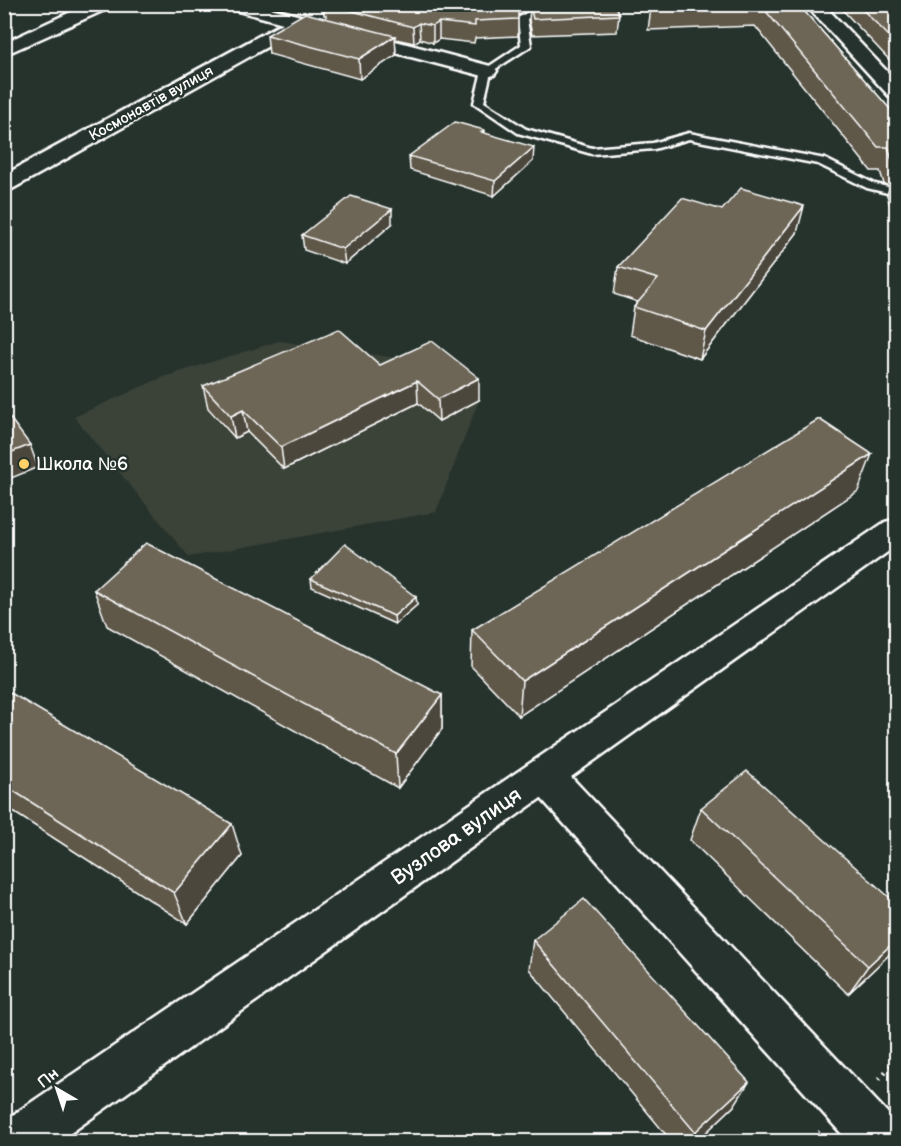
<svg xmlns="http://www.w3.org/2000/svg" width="901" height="1146" viewBox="0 0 901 1146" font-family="'Balsamiq Sans',sans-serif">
  <rect width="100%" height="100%" fill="#26332d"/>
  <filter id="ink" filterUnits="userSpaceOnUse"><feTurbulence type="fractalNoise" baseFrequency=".0167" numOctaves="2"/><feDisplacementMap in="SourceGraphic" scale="12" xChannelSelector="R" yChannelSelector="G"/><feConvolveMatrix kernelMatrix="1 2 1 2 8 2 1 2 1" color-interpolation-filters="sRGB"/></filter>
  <g filter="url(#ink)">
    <path fill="#3b4239" d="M279 341 432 363 479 400 436 512 189 557 74 417 163 377Z"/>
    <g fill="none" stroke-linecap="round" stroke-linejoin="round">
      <g stroke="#fff" stroke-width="5">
        <path id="lane" d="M535 8 542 10 527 19 531 46 491 72 484 102 526 129 592 148 653 143 689 133 825 159 875 184 896 189V195L867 188 818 164 689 139 654 149 592 154 518 133 474 103 482 71 521 45 518 18Z"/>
      </g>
      <g stroke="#fff" stroke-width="5">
        <g id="street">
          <path d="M88 4H111L109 8 4 55V43Z"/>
          <path d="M225 4H255L494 67 497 71 494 75 487 77 301 28 12 189 4 191V175L283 23 227 8Z"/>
          <path d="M805 4H823L896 81V98L889 96Z"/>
          <path d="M896 519V546L571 777 896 1122V1142H849L541 798 58 1142H4V1121L885 522Z"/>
        </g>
      </g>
      <g stroke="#fff" stroke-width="4.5" stroke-dasharray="2 6" stroke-linecap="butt">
        <path d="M879 1079 896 1060"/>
        <path d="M806 1142 820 1132"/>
      </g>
      <use href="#lane" fill="#26332d" fill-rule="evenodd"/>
      <use href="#street" fill="#26332d" fill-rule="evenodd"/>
    </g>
    <g fill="#5e584a" stroke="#fff" stroke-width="1.5">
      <path d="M323 4H614L619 15 617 32 532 35 529 20 530 9 518 15V36L475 38 474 43 439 39 433 43 420 39 414 43 395 39 396 55 360 79 269 54 267 35 326 18V15H324Z"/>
      <path d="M658 4H798L897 117V229L887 195 890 186 884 184 880 171H871L755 26 648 30 651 8Z"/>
      <path d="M837 4H894L897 7V68Z"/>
      <path d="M484 130V133L533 161 494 196 410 170 409 156Z"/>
      <path d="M392 224 345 264 304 250 302 235Z"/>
      <path d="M797 233 700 359 630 335 634 307 638 302 614 294 618 267Z"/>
      <path d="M380 365 479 400 439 421 418 403 284 469 247 432 235 438 208 408 203 386Z"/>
      <path d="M858 491 519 716 471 666 472 630Z"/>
      <path d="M311 579 416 597 417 605 395 624 312 587Z"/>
      <path d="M94 590 442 695V729L398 788 107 626Z"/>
      <path d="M4 689 242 856 187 924 4 806Z"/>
      <path d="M701 808 897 904V946L893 951 848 994 690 840Z"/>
      <path d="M533 940 734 1106 696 1142H672L529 969Z"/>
    </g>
    <g fill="#4c473c" stroke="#fff" stroke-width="1.5">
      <path d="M517 4H530V9L517 16Z"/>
      <path d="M439 22V39L433 43V26Z"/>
      <path d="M419 23 420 39 414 43 413 27Z"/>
      <path d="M395 36 396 55 360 79 359 59Z"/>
      <path d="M534 147 533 161 494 196 495 181Z"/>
      <path d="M804 206 797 233 700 359 706 331Z"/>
      <path d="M392 209V224L345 264 343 249Z"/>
      <path d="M479 378V400L439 421 438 399Z"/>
      <path d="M417 381 418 403 284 469 281 447Z"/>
      <path d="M243 410 247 432 235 438 231 416Z"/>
      <path d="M30 445 38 467 4 481V455Z"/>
      <path d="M872 454 858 491 519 716 522 681Z"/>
      <path d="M416 597 417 605 395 624 394 616Z"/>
      <path d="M442 695V729L398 788 396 754Z"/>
      <path d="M232 824 242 856 187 924 174 893Z"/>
      <path d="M897 939V946L893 951 848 994 868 966Z"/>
      <path d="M749 1082 734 1106 696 1142H690L695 1132Z"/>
    </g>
    <g fill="#6d6656" stroke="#fff" stroke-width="1.5">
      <path d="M326 4H518V19L475 21V26L439 22 433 26 419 23 413 27Z"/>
      <path d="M530 4H614L619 15 533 19Z"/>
      <path d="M658 4H746L651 8Z"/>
      <path d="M760 4H798L897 117V161L892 160 888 147H878Z"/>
      <path d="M857 4H894L897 7V44Z"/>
      <path d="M305 13 395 36 359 59 267 35Z"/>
      <path d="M455 122 484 130 481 132 534 147 495 181 409 156Z"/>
      <path d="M741 188 804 206 706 331 634 307 658 279 618 267 682 198 722 210Z"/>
      <path d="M351 196 392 209 343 249 302 235Z"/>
      <path d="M339 329 380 365 432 341 479 378 438 399 417 381 281 447 243 410 231 416 203 386Z"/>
      <path d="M4 410 30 445 4 455Z"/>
      <path d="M819 419 872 454 522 681 472 630Z"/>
      <path d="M146 543 442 695 396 754 94 590Z"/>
      <path d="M345 544 416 597 394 616 311 579Z"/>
      <path d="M4 689 232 824 174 893 4 785Z"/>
      <path d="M747 771 897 904V939L868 966 701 808Z"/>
      <path d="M584 899 749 1082 695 1132 533 940Z"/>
    </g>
  </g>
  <circle fill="#ffd166" stroke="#26332d" stroke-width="2" cx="24" cy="464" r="6"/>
  <g text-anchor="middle" stroke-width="5" stroke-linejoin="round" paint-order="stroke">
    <g font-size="15" fill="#fff" stroke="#26332d">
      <text transform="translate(151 103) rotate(-29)" y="5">Космонавтів вулиця</text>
    </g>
    <g font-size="18" fill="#fff" stroke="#26332d" text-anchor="start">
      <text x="36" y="470">Школа №6</text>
    </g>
    <g font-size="21" fill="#fff" stroke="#26332d">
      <text transform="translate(456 836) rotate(-35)" y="7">Вузлова вулиця</text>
    </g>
  </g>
  <rect width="901" height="1146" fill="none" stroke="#26332d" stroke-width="24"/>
  <rect x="12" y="12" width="877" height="1122" fill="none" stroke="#fff" stroke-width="2" filter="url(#ink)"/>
  <g transform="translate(57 1089) rotate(321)" stroke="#26332d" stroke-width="4.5" paint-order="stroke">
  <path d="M0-4.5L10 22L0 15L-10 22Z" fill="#ffffff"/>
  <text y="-9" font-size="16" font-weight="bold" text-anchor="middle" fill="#ffffff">Пн</text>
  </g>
</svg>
